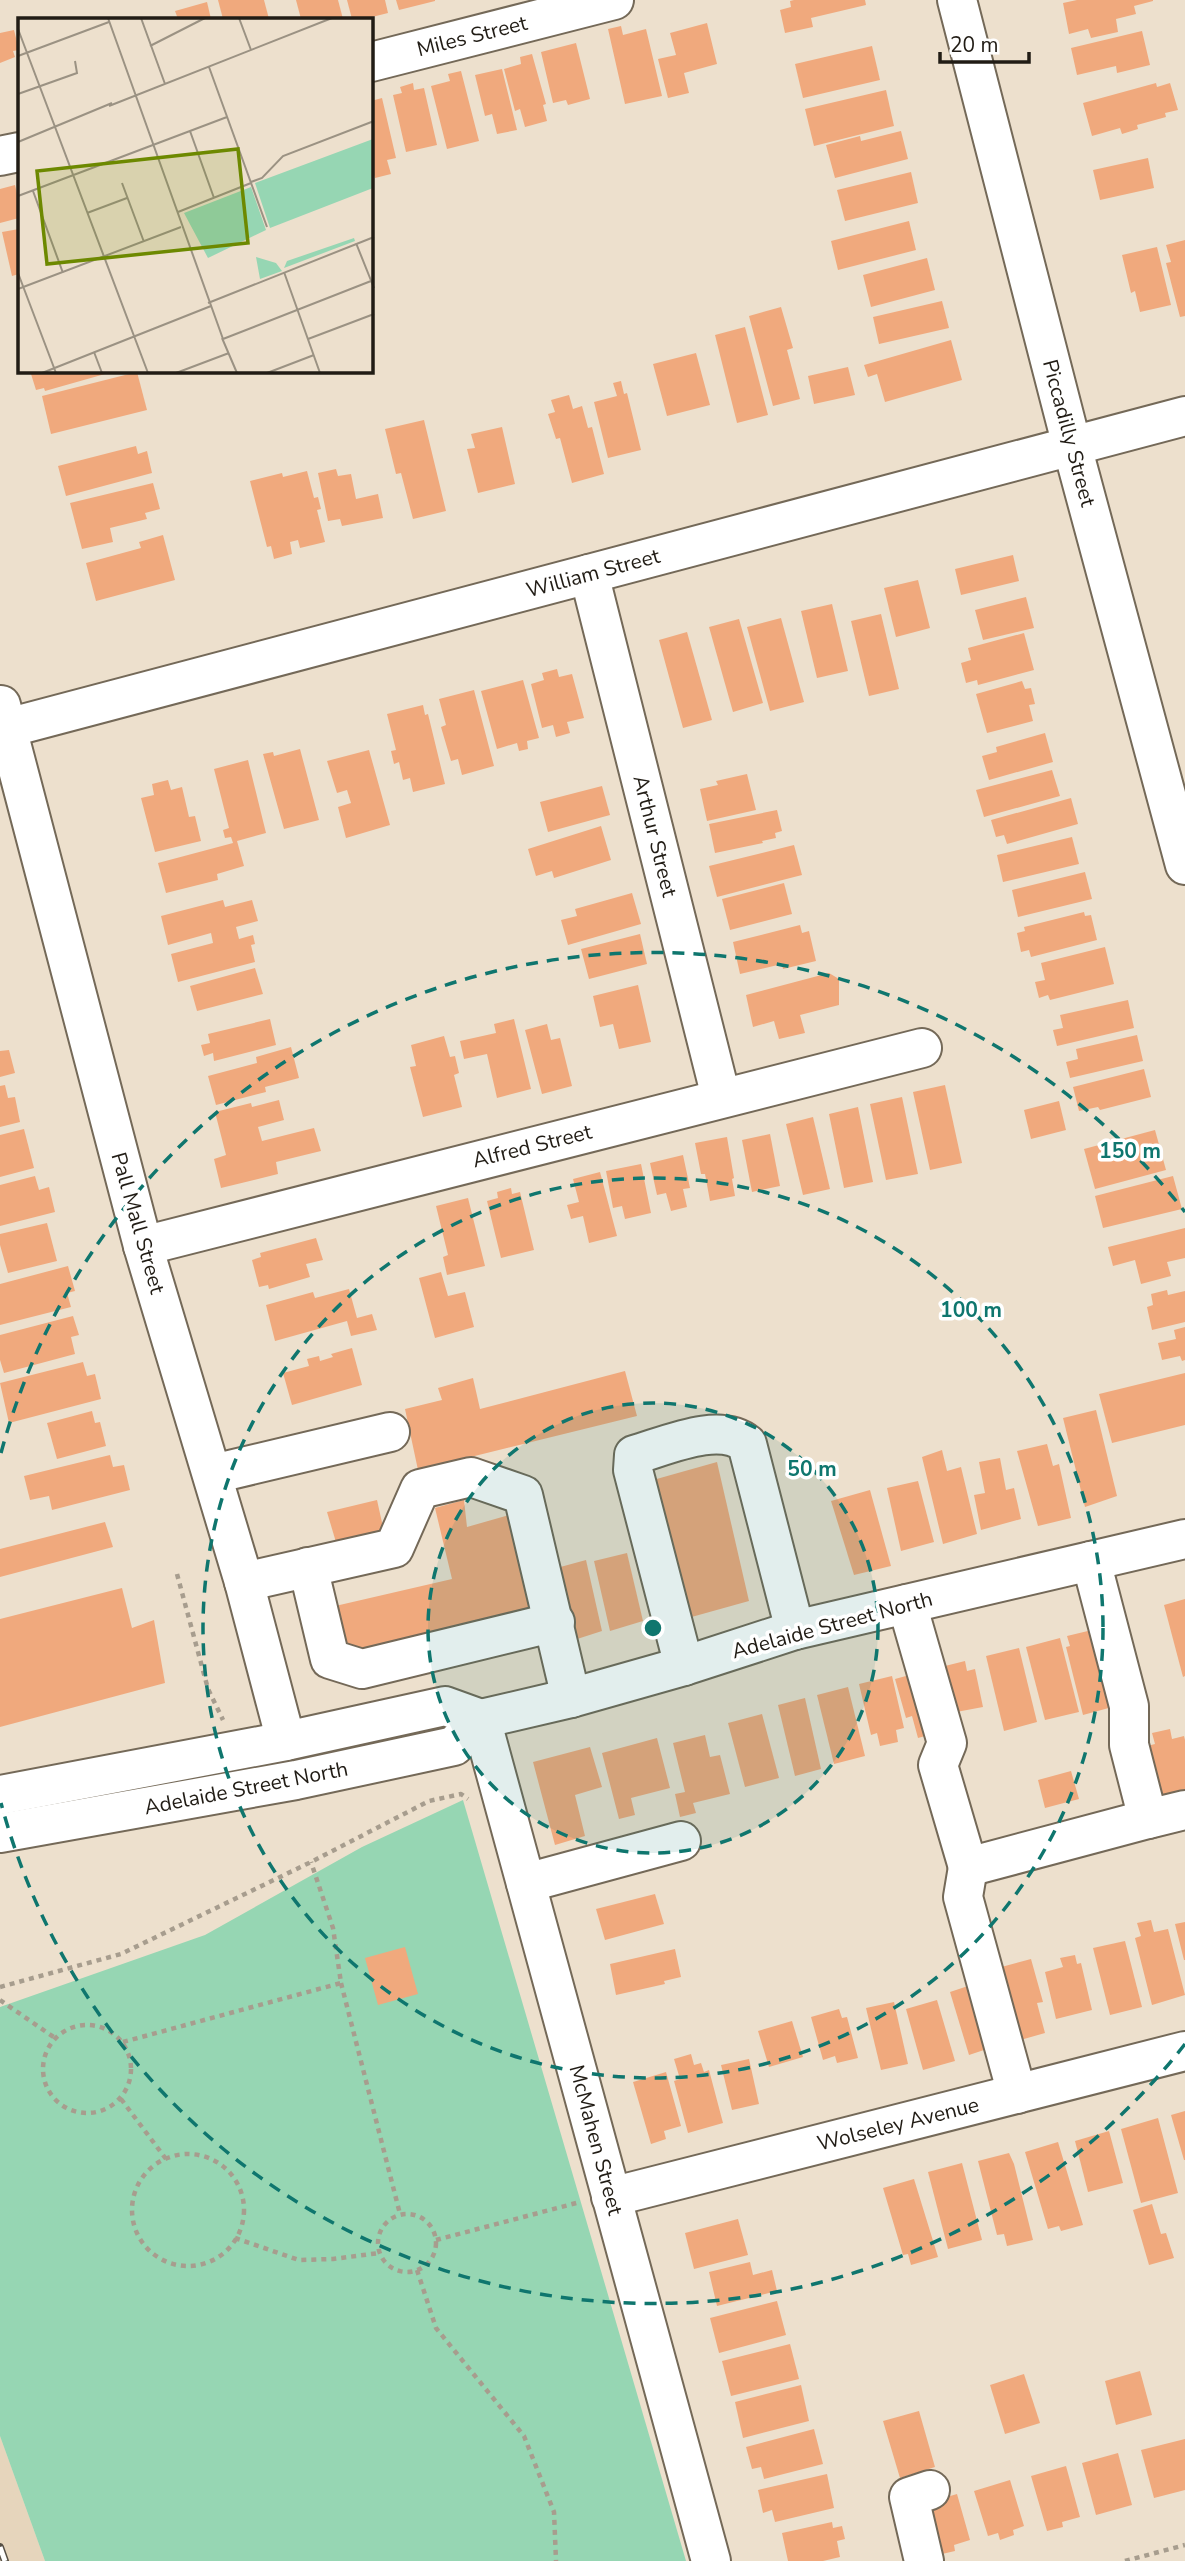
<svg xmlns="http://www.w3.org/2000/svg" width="1185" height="2561" viewBox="0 0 1185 2561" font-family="'Nunito Sans',sans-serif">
  <rect width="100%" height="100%" fill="#ede0cd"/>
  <path fill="#e6d5bc" d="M0 2436 45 2561H0Z"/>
  <path fill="#96d6b3" d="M463 1800 686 2561H45L0 2436V2007L205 1935 362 1847Z"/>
  <g fill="#f0a97d">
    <path d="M218 0H264L269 19H223Z"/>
    <path d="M296 0H338L343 19H301Z"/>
    <path d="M347 0H385L388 13 364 19H352Z"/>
    <path d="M396 0H435V1L399 10Z"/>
    <path d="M794 0H865L866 5 811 18 813 27 785 33 780 10 791 7 790 1Z"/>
    <path d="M1077 0H1153V1L1134 6 1136 14 1116 19 1118 32 1091 38 1088 29 1069 34 1063 3Z"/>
    <path d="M207 2 211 19H178L175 11Z"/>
    <path d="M707 23 717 64 684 73 689 93 668 98 658 59 676 55 670 33Z"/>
    <path d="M621 26 623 35 646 29 662 96 625 104 608 29Z"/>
    <path d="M14 30 19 50 13 51 15 57 0 63V33Z"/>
    <path d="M1142 31 1150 65 1117 73 1116 66 1077 75 1071 48Z"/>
    <path d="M576 43 590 99 568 105 566 100 553 103 541 52Z"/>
    <path d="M872 46 880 80 803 98 795 64Z"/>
    <path d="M532 54 546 104 543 105 547 121 525 127 520 109 515 111 504 69 521 64 520 57Z"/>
    <path d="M502 69 517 130 497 134 492 114 485 116 475 75Z"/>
    <path d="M461 71 479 141 447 149 431 86 450 81 448 74Z"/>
    <path d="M413 83 414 90 424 88 437 145 406 152 393 95 402 93 400 87Z"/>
    <path d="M1156 83 1157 87 1170 83 1178 110 1165 113 1166 117 1137 125 1138 129 1122 134 1120 128 1092 136 1083 103Z"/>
    <path d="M886 90 894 126 814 146 805 109Z"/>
    <path d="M382 98 396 158 387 160 391 174 375 178 371 165V101Z"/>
    <path d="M901 131 908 159 835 178 826 145 860 136 861 141Z"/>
    <path d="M1148 158 1154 188 1100 200 1093 170Z"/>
    <path d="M911 172 918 203 845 221 837 190Z"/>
    <path d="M15 185 19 202V218L0 223V189Z"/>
    <path d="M909 221 916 250 838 270 831 241Z"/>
    <path d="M19 229V274L12 276 2 232Z"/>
    <path d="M1185 240V316L1180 317 1166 263 1171 262 1166 245Z"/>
    <path d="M1157 247 1171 305 1140 312 1135 291 1131 293 1122 255Z"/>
    <path d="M927 258 935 290 871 307 863 275Z"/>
    <path d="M942 301 949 328 879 344 873 317Z"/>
    <path d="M781 307 793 348 787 350 800 399 773 406 749 316Z"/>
    <path d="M745 327 768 415 737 423 715 335Z"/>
    <path d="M951 340 962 380 885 402 877 374 868 377 864 365Z"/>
    <path d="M696 353 710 405 667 416 653 364Z"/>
    <path d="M848 367 855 395 814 404 808 376Z"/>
    <path d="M38 372V371L112 372 45 391 44 388 36 390 31 374Z"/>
    <path d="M137 372 147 410 51 434 42 396Z"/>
    <path d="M621 381 624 394 627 393 641 450 608 458 594 402 617 396 613 383Z"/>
    <path d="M569 395 573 409 582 406 588 428 592 427 604 474 572 483 560 438 556 439 548 414 555 412 551 400Z"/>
    <path d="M424 420 446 511 413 519 401 473 396 474 385 429Z"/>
    <path d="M502 427 515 484 478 493 467 449 475 448 471 434Z"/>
    <path d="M136 446 138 454 147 451 152 473 66 496 58 466Z"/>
    <path d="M336 469 338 476 351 474 356 499 378 494 383 518 342 526 340 519 328 521 318 473Z"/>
    <path d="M307 471 314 498 318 497 321 509 317 510 325 542 300 548 298 540 290 542 292 554 274 559 271 546 267 547 250 481 282 473 283 477Z"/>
    <path d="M153 483 160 509 145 513 147 519 110 528 113 542 82 549 70 503Z"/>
    <path d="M163 535 175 580 96 601 86 563 141 548 139 542Z"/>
    <path d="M1013 555 1019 581 961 595 955 569Z"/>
    <path d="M918 580 930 628 896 637 884 588Z"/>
    <path d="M1026 597 1034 628 983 640 975 610Z"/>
    <path d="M832 604 848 671 817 678 801 611Z"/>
    <path d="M881 614 899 689 869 696 851 621Z"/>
    <path d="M781 618 804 702 770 711 747 627Z"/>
    <path d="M739 619 763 703 733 712 709 627Z"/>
    <path d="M687 632 712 720 683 728 659 640Z"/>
    <path d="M1024 633 1034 670 978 685 977 680 966 683 961 663 971 660 968 648Z"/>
    <path d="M557 669 559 677 572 674 584 718 567 722 570 733 556 737 553 725 542 728 531 684 544 680 542 673Z"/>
    <path d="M523 680 539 738 527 741 528 749 519 751 517 743 497 749 481 691Z"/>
    <path d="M1022 681 1025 689 1031 688 1035 704 1029 705 1033 721 987 733 976 694Z"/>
    <path d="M474 690 494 766 462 775 458 759 451 761 441 727 446 725 439 699Z"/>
    <path d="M423 705 425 715 428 714 445 784 413 792 410 778 403 780 399 762 394 764 391 751 396 750 387 714Z"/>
    <path d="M1045 733 1053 762 989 780 982 756 997 752 996 747Z"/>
    <path d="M300 749 319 820 284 829 263 754 273 752 274 756Z"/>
    <path d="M369 750 390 825 346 838 338 807 351 803 347 790 337 793 327 761Z"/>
    <path d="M248 760 266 833 237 841 244 866 217 874 218 880 166 893 158 863 233 843 231 837 225 838 223 830 229 828 214 769Z"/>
    <path d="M1052 770 1060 796 984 817 976 790Z"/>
    <path d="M747 774 756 810 707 821 700 789 718 785 716 781Z"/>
    <path d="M168 780 171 790 182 787 189 817 195 816 201 841 155 852 141 798 154 795 152 784Z"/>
    <path d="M602 786 610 815 548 832 540 802Z"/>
    <path d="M1071 798 1078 824 1007 844 1004 835 996 837 991 820Z"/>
    <path d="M777 810 782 831 775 833 776 838 762 841 763 843 715 853 709 824Z"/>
    <path d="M601 826 611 860 554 878 552 871 536 876 528 849Z"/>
    <path d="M1072 837 1079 864 1003 882 997 855Z"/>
    <path d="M794 845 802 875 717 897 709 866Z"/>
    <path d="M1085 872 1092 899 1018 917 1012 890Z"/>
    <path d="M784 883 792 914 730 930 722 899Z"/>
    <path d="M632 893 641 924 568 945 561 920 577 916 575 909Z"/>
    <path d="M223 900 225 907 252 900 258 921 236 927 239 939 253 935 255 944 251 945 255 962 178 982 171 954 213 943 211 933 168 945 161 916Z"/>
    <path d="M1084 912 1085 916 1091 915 1097 940 1031 957 1029 950 1021 952 1017 933 1025 931 1024 927Z"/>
    <path d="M800 925 802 933 809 931 816 961 783 969 782 964 740 974 733 942Z"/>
    <path d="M640 934 647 964 589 979 581 949Z"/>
    <path d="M1105 947 1114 984 1050 1000 1048 995 1039 998 1035 982 1045 980 1041 963Z"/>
    <path d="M255 968 263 994 197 1011 190 986Z"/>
    <path d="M829 973 839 979V1005L800 1015 805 1033 779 1039 774 1021 753 1027 746 995Z"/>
    <path d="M638 985 651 1042 619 1049 613 1024 600 1027 593 996Z"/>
    <path d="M1128 1000 1134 1028 1057 1046 1053 1030 1063 1028 1060 1015Z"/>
    <path d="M270 1019 276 1045 214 1061 213 1053 204 1056 201 1045 210 1043 208 1034Z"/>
    <path d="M514 1019 531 1089 497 1098 487 1054 464 1059 460 1041 496 1033 494 1024Z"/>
    <path d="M547 1024 551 1040 560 1038 572 1086 542 1094 525 1030Z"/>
    <path d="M1137 1035 1143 1061 1070 1078 1066 1062 1078 1059 1076 1049Z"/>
    <path d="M444 1036 450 1057 455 1056 459 1073 454 1075 462 1107 423 1117 410 1067 416 1066 411 1045Z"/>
    <path d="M291 1047 299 1078 265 1087 266 1092 216 1105 208 1076 257 1063 256 1057Z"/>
    <path d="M9 1050 15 1073 0 1077V1051Z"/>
    <path d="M1144 1069 1151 1097 1100 1110 1098 1107 1079 1111 1073 1087Z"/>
    <path d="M5 1085 8 1098 15 1097 20 1122 0 1127V1086Z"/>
    <path d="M945 1085 962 1163 930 1170 913 1092Z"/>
    <path d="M902 1097 918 1174 886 1180 870 1104Z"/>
    <path d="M279 1100 284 1120 258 1127 262 1141 314 1128 321 1151 276 1162 278 1174 221 1188 214 1159 226 1155 215 1112 251 1103 252 1107Z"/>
    <path d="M1059 1101 1066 1130 1031 1139 1024 1110Z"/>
    <path d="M858 1107 873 1182 844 1188 829 1114Z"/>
    <path d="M813 1117 830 1189 803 1195 786 1124Z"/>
    <path d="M24 1129 34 1168 0 1177V1135Z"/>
    <path d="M1155 1130 1166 1170 1095 1189 1084 1149Z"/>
    <path d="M770 1134 780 1186 752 1192 742 1140Z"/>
    <path d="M727 1137 734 1178 732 1179 735 1196 710 1201 705 1174H701L695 1143Z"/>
    <path d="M683 1155 690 1188 683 1189 687 1207 671 1211 666 1193 657 1195 650 1163Z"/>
    <path d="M641 1164 651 1213 625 1219 622 1206 613 1208 606 1171Z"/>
    <path d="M600 1172 617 1236 589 1243 583 1216 571 1219 567 1205 579 1202 573 1179Z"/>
    <path d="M35 1176 39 1190 49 1187 55 1212 0 1226V1185Z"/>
    <path d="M1173 1176 1182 1209 1103 1228 1095 1196Z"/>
    <path d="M511 1188 512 1194 520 1192 534 1250 501 1258 487 1201 498 1198 497 1192Z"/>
    <path d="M468 1198 485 1266 447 1275 443 1257 448 1255 436 1206Z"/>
    <path d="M47 1223 57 1261 8 1273 0 1245V1234Z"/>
    <path d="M1185 1228V1258L1167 1262 1171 1276 1141 1284 1135 1260 1113 1266 1108 1247Z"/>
    <path d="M316 1238 323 1260 306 1264 310 1277 269 1289 268 1285 259 1287 252 1260 261 1257 260 1253Z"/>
    <path d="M68 1266 75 1291 67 1293 71 1307 0 1325V1284Z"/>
    <path d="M441 1272 448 1296 465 1292 474 1327 435 1338 419 1278Z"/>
    <path d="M349 1289 357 1318 372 1314 377 1330 351 1336 347 1321 275 1341 266 1305 313 1292 315 1298Z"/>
    <path d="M1167 1290 1168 1295 1185 1291V1322L1152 1330 1147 1307 1153 1305 1151 1294Z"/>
    <path d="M73 1316 79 1335 71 1337 75 1354 4 1373 0 1360V1335Z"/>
    <path d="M1185 1327V1360L1182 1361 1180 1356 1162 1360 1158 1343 1176 1339 1174 1330Z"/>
    <path d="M352 1348 362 1385 292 1405 283 1373 309 1366 307 1359 319 1356 320 1361 333 1357 331 1354Z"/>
    <path d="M83 1362 87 1376 95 1374 101 1399 9 1423 0 1383Z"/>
    <path d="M625 1371 637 1416 418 1470 405 1409 442 1400 438 1388 473 1378 480 1409Z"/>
    <path d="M1185 1373V1425L1112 1443 1099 1394Z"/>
    <path d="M1096 1410 1117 1496 1085 1507 1063 1418Z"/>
    <path d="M92 1411 95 1423 100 1422 106 1446 57 1459 47 1423Z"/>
    <path d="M1047 1444 1053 1466 1059 1464 1071 1518 1038 1526 1017 1451Z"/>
    <path d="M942 1450 947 1471 961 1467 977 1534 943 1544 922 1457Z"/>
    <path d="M110 1455 113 1467 124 1465 130 1490 52 1510 49 1496 30 1500 24 1476Z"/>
    <path d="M1000 1458 1006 1490 1014 1488 1021 1519 981 1530 974 1495 985 1493 979 1462Z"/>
    <path d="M717 1462 749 1601 688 1618 653 1480Z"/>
    <path d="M918 1481 934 1542 901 1551 887 1488Z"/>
    <path d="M870 1490 891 1566 854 1575 831 1501Z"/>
    <path d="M377 1500 385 1536 338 1549 327 1512Z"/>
    <path d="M464 1500 467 1527 516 1513 540 1606 344 1653 331 1607 452 1579 435 1508Z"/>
    <path d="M105 1522 113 1547 0 1577V1549Z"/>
    <path d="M627 1553 643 1621 610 1631 594 1561Z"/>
    <path d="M586 1560 602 1631 571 1641 553 1569Z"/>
    <path d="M122 1588 132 1628 154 1620 165 1683 0 1727V1619Z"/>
    <path d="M1185 1599V1676L1183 1677 1164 1605Z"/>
    <path d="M1092 1630 1116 1706 1083 1715 1066 1647 1070 1646 1067 1636Z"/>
    <path d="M1060 1638 1079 1712 1045 1720 1026 1647Z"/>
    <path d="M1019 1648 1037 1722 1004 1731 986 1656Z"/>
    <path d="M965 1661 967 1671 975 1669 983 1707 951 1713 945 1666Z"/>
    <path d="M924 1671 936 1733 918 1738 912 1716 906 1718 895 1679Z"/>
    <path d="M892 1676 904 1728 896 1730 898 1742 880 1746 877 1733 871 1735 859 1684Z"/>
    <path d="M848 1687 865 1756 834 1764 817 1695Z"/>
    <path d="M805 1698 821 1769 795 1776 778 1705Z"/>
    <path d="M762 1714 779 1778 745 1787 728 1723Z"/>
    <path d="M1170 1729 1172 1739 1184 1736 1185 1740V1800L1156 1806 1143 1747 1155 1744 1152 1733Z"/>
    <path d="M705 1735 710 1757 720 1755 730 1794 693 1803 696 1813 680 1817 675 1794 685 1792 673 1743Z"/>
    <path d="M657 1738 670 1788 631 1798 635 1815 619 1819 602 1753Z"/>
    <path d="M590 1747 602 1787 575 1795 585 1836 555 1845 533 1762Z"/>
    <path d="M1071 1771 1079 1799 1045 1808 1038 1780Z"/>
    <path d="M655 1894 664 1924 605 1940 596 1909Z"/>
    <path d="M1151 1920 1154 1932 1168 1929 1185 1995 1152 2005 1135 1938 1141 1936 1137 1923Z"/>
    <path d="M1185 1922V1960H1184L1175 1924Z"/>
    <path d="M1125 1941 1142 2007 1110 2015 1093 1948Z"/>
    <path d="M405 1947 418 1994 378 2005 365 1958Z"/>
    <path d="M675 1949 681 1977 664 1981 665 1984 616 1995 610 1964Z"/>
    <path d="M1075 1955 1077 1964 1081 1963 1092 2010 1056 2019 1045 1972 1063 1967 1060 1958Z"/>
    <path d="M1031 1959 1043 2002 1037 2003 1045 2033 1013 2042 994 1969Z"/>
    <path d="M983 1981 996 2046 969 2055 950 1992Z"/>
    <path d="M937 2000 955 2061 923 2070 906 2009Z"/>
    <path d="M894 2002 908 2064 881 2070 866 2008Z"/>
    <path d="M839 2009 842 2018 847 2017 858 2058 837 2063 835 2056 823 2060 811 2017Z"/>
    <path d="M792 2021 803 2057 769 2067 758 2031Z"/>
    <path d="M691 2054 694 2065 701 2063 704 2072 709 2070 723 2123 688 2133 674 2081 680 2079 674 2059Z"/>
    <path d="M749 2059 759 2104 732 2110 721 2065Z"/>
    <path d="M666 2072 681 2126 664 2131 666 2139 651 2144 633 2082Z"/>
    <path d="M1185 2111V2160H1184L1171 2115Z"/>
    <path d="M1158 2118 1178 2193 1141 2203 1121 2129Z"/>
    <path d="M1109 2131 1123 2183 1088 2192 1075 2141Z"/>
    <path d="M1058 2142 1083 2225 1061 2231 1059 2226 1048 2229 1025 2152Z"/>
    <path d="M1009 2153 1014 2164 1033 2240 1007 2246 1004 2234 997 2235 978 2161Z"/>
    <path d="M962 2163 982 2240 948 2249 928 2172Z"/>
    <path d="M914 2179 938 2257 911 2265 908 2254 903 2255 883 2188Z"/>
    <path d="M1152 2204 1161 2234 1166 2233 1174 2258 1149 2265 1133 2210Z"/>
    <path d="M738 2219 748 2255 694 2269 685 2233Z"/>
    <path d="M750 2262 753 2275 772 2270 777 2291 717 2306 709 2272Z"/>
    <path d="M777 2301 786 2335 719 2353 710 2318Z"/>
    <path d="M790 2344 799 2379 731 2396 722 2361Z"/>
    <path d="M1140 2371 1152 2415 1116 2425 1105 2381Z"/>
    <path d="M1024 2374 1040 2423 1005 2434 990 2385Z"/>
    <path d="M801 2385 809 2421 743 2438 735 2402Z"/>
    <path d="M919 2411 935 2467 900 2478 883 2421Z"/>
    <path d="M814 2429 823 2464 764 2479 761 2467 752 2469 746 2447Z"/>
    <path d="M1185 2439V2490L1154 2498 1141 2450Z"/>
    <path d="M1118 2453 1132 2505 1096 2515 1082 2463Z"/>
    <path d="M1066 2466 1080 2517 1062 2522 1063 2527 1047 2531 1031 2476Z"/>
    <path d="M827 2474 834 2508 775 2522 772 2510 763 2513 758 2490Z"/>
    <path d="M1010 2480 1024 2526 1013 2530 1014 2535 1000 2540 998 2533 988 2536 974 2491Z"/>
    <path d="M957 2494 970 2540 954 2545 955 2551 942 2554 917 2506Z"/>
    <path d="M832 2522 833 2528 842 2526 845 2539 837 2541 840 2557 823 2561H788L782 2533Z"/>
  </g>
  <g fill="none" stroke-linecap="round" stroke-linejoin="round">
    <g stroke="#746958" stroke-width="42">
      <g id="minor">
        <path d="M957 0 1072 446 1185 865"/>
        <path d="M371 62 614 0"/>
        <path d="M0 156 19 152"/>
        <path d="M589 574 721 1097"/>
        <path d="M1 705 143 1246 244 1582 286 1741"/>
        <path d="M0 730 1185 416"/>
        <path d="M143 1246 922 1048"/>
        <path d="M213 1474 390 1432"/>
        <path d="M1091 1561 1129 1706V1745L1148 1819 1185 1810"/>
        <path d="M308 1567 330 1659 362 1669 555 1622"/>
        <path d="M244 1582 394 1548 420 1489 471 1477 523 1495 571 1698"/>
        <path d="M907 1604 947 1743 938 1765 968 1867 1148 1819"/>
        <path d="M684 1666 633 1470 634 1455C666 1446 719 1421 747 1444L795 1630"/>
        <path d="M481 1719 711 2561"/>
        <path d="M968 1867 963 1897 1017 2094"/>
        <path d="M526 1883 681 1841"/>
        <path d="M611 2197 1185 2051"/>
        <path d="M924 2561 909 2497 930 2490"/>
      </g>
    </g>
    <g stroke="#746958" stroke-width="42">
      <g id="major">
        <path d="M0 1795 286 1741 445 1706 481 1719"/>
        <path d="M0 1833 296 1780 454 1746 481 1719 571 1698 684 1666 795 1630 1185 1539"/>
      </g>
    </g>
    <g stroke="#a79d8e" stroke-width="4.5" stroke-dasharray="5 5" stroke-linecap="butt">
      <path d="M177 1574 208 1689 223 1720"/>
      <path d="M341 1983 400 2214"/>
      <path d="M0 1987 121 1954 311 1862 429 1801 461 1794 468 1799"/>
      <path d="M0 2000 55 2038"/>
      <circle cx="87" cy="2069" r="44"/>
      <path d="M123 2042 341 1983 333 1928 311 1862"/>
      <path d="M121 2099 166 2159"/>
      <circle cx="188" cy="2210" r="56"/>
      <circle cx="407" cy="2243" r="29"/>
      <path d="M235 2238 299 2260 333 2259 379 2253"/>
      <path d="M436 2240 580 2202"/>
      <path d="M417 2270 436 2328 524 2436 554 2512 556 2561"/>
      <path d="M1125 2561 1185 2545"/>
    </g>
    <use href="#minor" stroke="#fff" stroke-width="38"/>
    <use href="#major" stroke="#fff" stroke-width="38"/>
    <g stroke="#575046" stroke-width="8">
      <path id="rail" d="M0 2547 5 2561"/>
    </g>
    <use href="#rail" stroke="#fff" stroke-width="5" stroke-dasharray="16" stroke-linecap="butt"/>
  </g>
  <circle cx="653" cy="1628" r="225" fill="#0f766e" fill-opacity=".12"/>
  <g fill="none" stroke="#0f766e" stroke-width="3.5" stroke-dasharray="12 9">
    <circle cx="653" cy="1628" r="225"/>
    <circle cx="653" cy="1628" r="450"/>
    <path d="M1185 2044A675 675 0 0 1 1 1803M1 1453A675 675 0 0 1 1185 1212"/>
  </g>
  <g text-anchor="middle" stroke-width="7" stroke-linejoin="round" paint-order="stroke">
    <g font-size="21" fill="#211c15" stroke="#fff">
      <text transform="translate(472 36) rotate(-14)" y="7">Miles Street</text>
      <text transform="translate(1069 433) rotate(75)" y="7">Piccadilly Street</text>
      <text transform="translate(593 573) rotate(-15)" y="7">William Street</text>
      <text transform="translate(655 836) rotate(76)" y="7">Arthur Street</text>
      <text transform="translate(532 1146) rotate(-14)" y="7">Alfred Street</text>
      <text transform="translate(138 1223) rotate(74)" y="7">Pall Mall Street</text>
      <text transform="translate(832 1625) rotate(-15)" y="7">Adelaide Street North</text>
      <text transform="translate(246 1788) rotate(-11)" y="7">Adelaide Street North</text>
      <text transform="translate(898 2124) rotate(-14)" y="7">Wolseley Avenue</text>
      <text transform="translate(596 2140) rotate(75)" y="7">McMahen Street</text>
    </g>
  </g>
  <g transform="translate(18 18)">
    <rect width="355" height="355" fill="#ede0cd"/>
    <path d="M355 121V170L252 210 237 165ZM233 169 248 212 190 240 166 195ZM336 220 337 223 266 250 269 243ZM238 239 258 245 264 253 242 261Z" fill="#96d6b3"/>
    <path fill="none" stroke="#9b9283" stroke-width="2" d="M90 0 205 321M123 0 147 66M221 0 233 32M0 11 130 355M132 28 187 0M0 38 91 4M191 49 249 209M0 76 59 55 57 43M91 88 314 0M172 113 196 180M0 124 94 85M233 164 244 160 265 138 356 103M104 165 126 224M15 173 45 255M0 178 209 99M160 194 233 165M69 195 109 180M338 225 356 270M266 254 302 355M0 255 38 355M0 271 163 209M190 285 356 219M204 320 219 355M205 321 353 263M290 321 356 296M76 334 84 355M24 355 193 288M158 355 211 335M249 355 296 337"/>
    <path fill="#6d8900" fill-opacity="0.15" stroke="#6d8900" stroke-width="3.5" d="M220 131 230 225 29 246 19 153Z"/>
    <rect width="355" height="355" fill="none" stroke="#211c15" stroke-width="3.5"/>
  </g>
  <circle cx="653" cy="1628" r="10" fill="#0f766e" stroke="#fff" stroke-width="3.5"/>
  <g font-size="21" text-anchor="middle" font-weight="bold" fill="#0f766e" stroke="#fff" stroke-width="7" stroke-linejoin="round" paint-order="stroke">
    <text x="1130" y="1158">150 m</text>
    <text x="971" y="1317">100 m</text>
    <text x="812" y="1476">50 m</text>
  </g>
  <path d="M940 52v10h89v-10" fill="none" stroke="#211c15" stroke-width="3.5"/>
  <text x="950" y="52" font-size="21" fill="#211c15" stroke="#ffffff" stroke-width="5" paint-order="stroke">20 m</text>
</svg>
